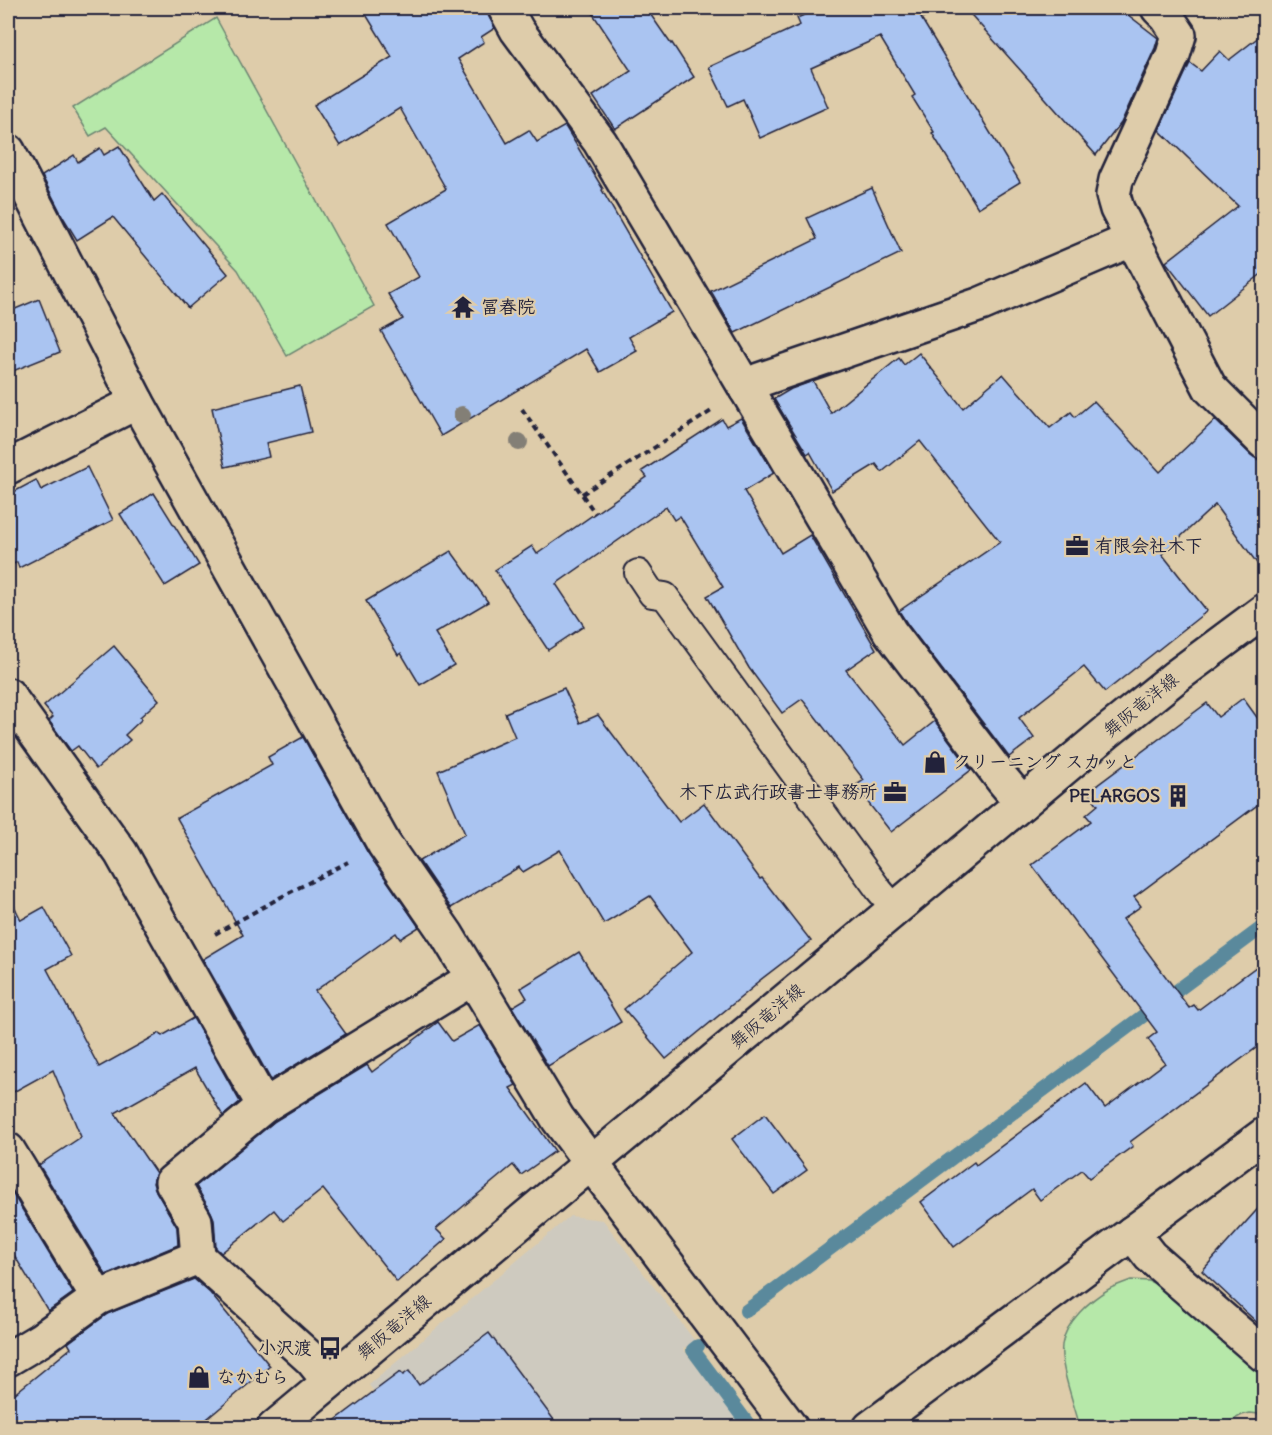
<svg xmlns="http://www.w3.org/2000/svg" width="1272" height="1435" viewBox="0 0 1272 1435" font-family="Delius,'Klee One',sans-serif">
  <rect width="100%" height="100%" fill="#deccaa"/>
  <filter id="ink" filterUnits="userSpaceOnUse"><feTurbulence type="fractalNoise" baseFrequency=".0167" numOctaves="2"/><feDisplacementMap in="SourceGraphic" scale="12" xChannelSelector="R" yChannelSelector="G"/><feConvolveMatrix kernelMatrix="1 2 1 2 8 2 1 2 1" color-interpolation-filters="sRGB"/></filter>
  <g filter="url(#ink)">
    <path fill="#cecabf" d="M570 1216 603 1220 695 1341 683 1349 743 1427H401L369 1385Z"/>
    <g fill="#b6e8a9" stroke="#6c8572" stroke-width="1.5">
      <path d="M216 18 374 306 287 356 238 270 106 127 90 136 73 108Z"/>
      <path d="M1131 1280 1149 1281 1167 1289 1264 1374V1417L1259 1414 1250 1413 1242 1415 1220 1427H1080C1075 1407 1059 1364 1062 1345 1065 1322 1090 1300 1109 1289 1116 1285 1124 1283 1131 1280Z"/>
    </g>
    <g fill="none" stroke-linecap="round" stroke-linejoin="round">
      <g stroke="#5a899c" stroke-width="14">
        <path d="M746 1311 1264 926"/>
        <path d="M698 1346 693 1350 751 1428"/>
      </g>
    </g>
    <g fill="#aac4f1" stroke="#22223b" stroke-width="1.5">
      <path d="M362 8H486L489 17 495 28 481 37 484 42 458 59 507 143 529 130 537 142 565 126 603 189 602 190 672 312 629 337 637 351 600 372 586 349 441 436 381 331 403 319 388 294 419 277 388 223 446 189 400 108 340 146 314 105 392 57Z"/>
      <path d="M589 8H646L671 44 672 43 694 77 615 129 593 96 631 71Z"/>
      <path d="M821 8H945L921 18 1020 182 978 208 932 133 934 132 912 97 915 95 880 37 811 68 828 107 760 138 743 99 728 106 709 67 800 25 797 18Z"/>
      <path d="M965 8H1119L1158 38 1155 48 1121 123 1096 155Z"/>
      <path d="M1264 33V272L1208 316 1166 262 1238 206 1159 130 1190 63 1201 71 1220 51 1229 60Z"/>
      <path d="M119 146 154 201 162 194 228 274 188 308 113 217 77 240 63 217 42 176 74 155 78 162 100 148 104 155Z"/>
      <path d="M872 188 901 253 735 333 711 291 817 239 807 218Z"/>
      <path d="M39 299 60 352 8 373V312Z"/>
      <path d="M919 353 963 408 1003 374 1050 428 1071 412 1075 417 1094 401 1160 472 1215 420 1251 455 1259 460H1264V573L1215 505 1162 554 1207 611 1105 692 1084 667 1019 718 1034 738 1009 757 908 625 899 611 1000 542 920 441 882 472 876 464 832 491 810 452 807 454 774 399 791 389 813 381 831 413 899 358 904 365Z"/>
      <path d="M300 386 311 432 266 443 269 457 225 467 212 408Z"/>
      <path d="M741 418 774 473 744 491 781 553 810 535 876 649 846 670 905 745 935 721 971 770 891 832 855 786 864 780 802 699 782 713 749 668 707 596 723 587 680 516 674 520 666 507 556 584 584 626 548 650 495 570 532 546 537 554 647 477 642 471 722 419 726 426Z"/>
      <path d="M87 467 113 520 19 568 17 562 8 567V495L36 480 41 490Z"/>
      <path d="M154 493 199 565 165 586 120 514Z"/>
      <path d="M451 551 488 602 435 633 454 665 420 685 401 653 398 655 366 601Z"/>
      <path d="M114 646 159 700 140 717 142 719 125 735 130 740 96 769 78 746 71 751 49 721 53 717 44 706Z"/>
      <path d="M564 688 580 723 598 715 679 822 704 803 760 879 762 878 811 941 755 984 756 985 666 1059 624 1009 692 952 650 896 604 924 560 850 523 872 519 867 451 908 419 861 465 834 438 771 515 737 505 713Z"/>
      <path d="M1243 698 1264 727V800L1134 897 1141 906 1123 919 1189 1008 1194 1005 1198 1010 1264 961V1042L1130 1142 1133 1146 1089 1178 1082 1170 1040 1200 1032 1189 954 1247 921 1202 974 1162 976 1165 1086 1083 1105 1108 1165 1063 1148 1039 1157 1032 1032 865 1091 821 1086 815 1098 805 1088 792 1207 703 1218 717Z"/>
      <path d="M303 737 368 853 419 927 400 939 396 933 315 991 346 1034 271 1080 203 959 243 935 177 818 272 765 268 757Z"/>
      <path d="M8 893 21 920 44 907 71 956 47 969 99 1067 160 1033 162 1036 193 1018 240 1102 223 1116 195 1068 115 1113 156 1173 153 1183 156 1191 177 1227 178 1245 106 1275 39 1165 81 1137 53 1070 8 1095Z"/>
      <path d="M579 952 621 1022 548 1066 512 1007 527 998 521 988Z"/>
      <path d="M438 1022 452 1041 480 1025 516 1085 510 1088 555 1151 521 1175 513 1165 436 1229 446 1239 397 1282 323 1189 283 1221 274 1210 221 1253 216 1248 214 1219 211 1212 196 1186 275 1121 367 1065 372 1072Z"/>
      <path d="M765 1114 807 1170 774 1194 732 1139Z"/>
      <path d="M8 1186 73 1293 48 1311 8 1245Z"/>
      <path d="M1264 1202V1329L1202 1271Z"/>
      <path d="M194 1279 210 1293 270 1366 196 1428H8V1399L71 1348 68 1343 107 1314Z"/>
      <path d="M489 1333 560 1428H325L400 1372 403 1375 409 1371 419 1385Z"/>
    </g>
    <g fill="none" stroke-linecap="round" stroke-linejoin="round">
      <g stroke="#22223b" stroke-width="30">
        <path id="service" d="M638 573 652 594 665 596 879 890 895 909"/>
      </g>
      <g stroke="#22223b" stroke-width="38">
        <g id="minor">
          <path d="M505 8 517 30 600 142 890 632 1002 779 1022 803"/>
          <path d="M1158 8 1167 17 1179 35 1173 55 1116 180 1113 195 1117 209 1210 388 1264 442"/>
          <path d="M8 151 137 402 384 844 447 935 558 1119 591 1163"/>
          <path d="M746 389 759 380 981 304 1133 239"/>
          <path d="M8 467 137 402"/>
          <path d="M8 695 121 853 264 1106"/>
          <path d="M8 1150 98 1298"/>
          <path d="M1132 1233 1150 1256 1264 1355"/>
          <path d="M198 1257 195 1221 172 1182 264 1106 473 978"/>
          <path d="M8 1359 40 1340 98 1298 198 1257 312 1360 329 1381"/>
          <path d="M870 1428 1264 1135"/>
        </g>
      </g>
      <g stroke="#22223b" stroke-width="38">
        <path id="tertiary" d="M591 1163 791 1428"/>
      </g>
      <g stroke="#22223b" stroke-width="38">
        <path id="secondary" d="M274 1428 1107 732 1174 678 1264 611"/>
      </g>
      <g stroke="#22223b" stroke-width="4" stroke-dasharray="6 4.5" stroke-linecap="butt">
        <path d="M522 409 595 513"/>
        <path d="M582 494 713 410"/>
        <path d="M215 934 281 897 348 862"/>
      </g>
      <use href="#service" stroke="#deccaa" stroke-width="26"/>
      <use href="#minor" stroke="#deccaa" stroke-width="33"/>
      <use href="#tertiary" stroke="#deccaa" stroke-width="33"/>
      <use href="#secondary" stroke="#deccaa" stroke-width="33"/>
    </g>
    <g fill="#837f76">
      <circle cx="462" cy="415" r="9"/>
      <circle cx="519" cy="442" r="9"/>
    </g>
  </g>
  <defs>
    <g id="temple-bare" transform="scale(1.8)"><path d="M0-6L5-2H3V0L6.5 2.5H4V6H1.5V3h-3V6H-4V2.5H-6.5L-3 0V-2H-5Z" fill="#22223b" stroke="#deccaa" stroke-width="2.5" paint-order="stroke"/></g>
    <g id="office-bare" transform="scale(1.8)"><path d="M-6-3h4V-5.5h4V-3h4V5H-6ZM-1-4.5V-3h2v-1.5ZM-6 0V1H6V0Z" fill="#22223b" stroke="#deccaa" stroke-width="2.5" paint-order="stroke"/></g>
    <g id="shop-bare" transform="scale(1.8)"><path d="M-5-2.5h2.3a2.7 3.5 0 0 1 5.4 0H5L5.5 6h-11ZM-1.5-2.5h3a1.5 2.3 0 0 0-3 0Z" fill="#22223b" stroke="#deccaa" stroke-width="2.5" paint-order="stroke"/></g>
    <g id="building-bare" transform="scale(1.8)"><path d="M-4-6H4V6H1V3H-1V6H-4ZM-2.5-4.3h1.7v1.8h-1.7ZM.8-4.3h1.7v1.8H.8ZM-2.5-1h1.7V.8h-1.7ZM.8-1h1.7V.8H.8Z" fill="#22223b" stroke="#deccaa" stroke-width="2.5" paint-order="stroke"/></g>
    <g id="bus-bare" transform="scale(1.8)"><path d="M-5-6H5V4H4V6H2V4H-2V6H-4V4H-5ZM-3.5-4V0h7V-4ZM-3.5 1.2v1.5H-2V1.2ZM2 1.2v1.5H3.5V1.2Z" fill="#22223b" stroke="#deccaa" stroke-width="2.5" paint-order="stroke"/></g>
  </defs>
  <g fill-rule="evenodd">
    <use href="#temple-bare" x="463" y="307"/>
    <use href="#office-bare" x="1077" y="546"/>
    <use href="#shop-bare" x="935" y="762"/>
    <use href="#office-bare" x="895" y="792"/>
    <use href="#building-bare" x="1178" y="796"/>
    <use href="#bus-bare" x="330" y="1348"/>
    <use href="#shop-bare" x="199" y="1377"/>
  </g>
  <g text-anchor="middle" stroke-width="4.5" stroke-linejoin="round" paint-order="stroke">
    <g font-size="18" font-weight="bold" fill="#22223b" stroke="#deccaa" text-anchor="start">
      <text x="481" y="313">冨春院</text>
      <text x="1095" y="552">有限会社木下</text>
      <text x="953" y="768">クリーニング スカッと</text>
      <text x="877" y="798" text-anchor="end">木下広武行政書士事務所</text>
      <text x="1160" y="802" text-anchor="end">PELARGOS</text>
      <text x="312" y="1354" text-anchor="end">小沢渡</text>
      <text x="217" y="1383">なかむら</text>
    </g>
    <g font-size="18" fill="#22223b" stroke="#deccaa">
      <text transform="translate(1141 705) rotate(-39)" y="6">舞阪竜洋線</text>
      <text transform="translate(767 1016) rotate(-40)" y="6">舞阪竜洋線</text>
      <text transform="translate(394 1327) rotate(-40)" y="6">舞阪竜洋線</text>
    </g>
  </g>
  <rect width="1272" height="1435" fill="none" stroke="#deccaa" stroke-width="30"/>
  <rect x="15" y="15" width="1242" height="1405" fill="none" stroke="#22223b" stroke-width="2" filter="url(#ink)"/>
</svg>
